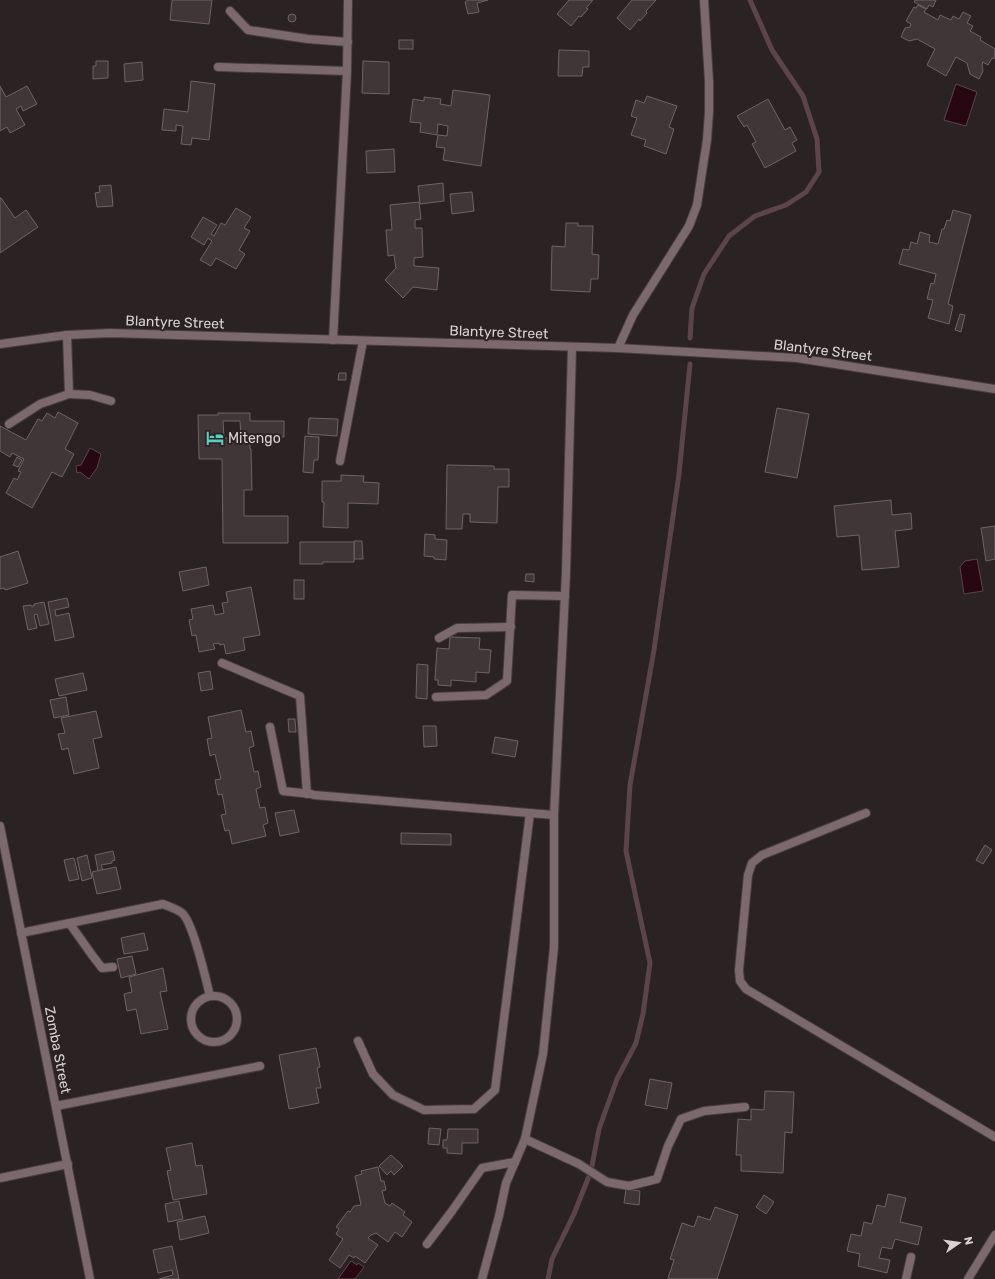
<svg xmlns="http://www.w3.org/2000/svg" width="995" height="1279" viewBox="0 0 995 1279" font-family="Rubik,sans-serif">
  <rect width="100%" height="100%" fill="#2b2224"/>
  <g fill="#270712" stroke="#5c444c">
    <path d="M956 84 977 92 966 126 944 120Z"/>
    <path d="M90 448 101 454 97 468 89 479 80 472 77 473 76 466 81 465Z"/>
    <path d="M977 559 983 591 964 594 960 567 965 561Z"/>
    <path d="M351 1261 357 1265 358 1263 364 1267 355 1279H338Z"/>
  </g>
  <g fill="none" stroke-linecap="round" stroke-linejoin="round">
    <g stroke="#5c444c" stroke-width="5">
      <path d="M690 338 692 308 704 274 729 236 755 216 786 205 806 192 819 172 817 139 803 96 772 50 750 0"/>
      <path d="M548 1279 552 1259 574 1214 591 1171 599 1129 617 1079 636 1043 643 1014 650 963 626 851 630 785 654 650 679 474 690 364"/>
    </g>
  </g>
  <g fill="#403638" stroke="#6e6366" fill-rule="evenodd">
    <path d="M172 0H212L209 24 170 20Z"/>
    <path d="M468 0H488L477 3 479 12 468 14 465 2Z"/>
    <path d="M569 0H593L586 8 588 9 581 17 579 16 571 26 557 14Z"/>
    <path d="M632 0H656L646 11 647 13 640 21 639 19 630 30 617 18Z"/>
    <path d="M915 0H936L933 7 929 5 927 9 914 2Z"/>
    <path d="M918 5 926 9 924 12 938 20 940 15 951 20 953 16 959 19 963 12 971 16 967 23 973 26 970 31 981 37 980 40 995 49 994 59 992 58 988 65 983 62 982 65 983 71 979 79 970 74 967 63 956 57 946 76 927 65 935 49 917 39 909 41 901 37 905 28 910 27 911 24 906 21 914 7 916 8Z"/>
    <circle cx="292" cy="18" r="4"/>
    <rect x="399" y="40" width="14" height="9"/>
    <path d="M559 50 589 51V67H583L582 76H558Z"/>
    <path d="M96 61H108V78L93 79V66H96Z"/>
    <path d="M363 61 389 62V94L362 93Z"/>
    <path d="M142 62 143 80 125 82 124 64Z"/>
    <path d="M191 81 215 84 209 140 192 138 191 145 181 144 183 126 176 125V131L162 130 164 109 188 112Z"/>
    <path d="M0 86 6 97 27 86 37 104 23 111 21 106 16 109 25 125 10 133 7 127 0 131Z"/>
    <path d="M453 90 490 95 481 166 443 160 445 148 436 147 438 135 447 136 448 126 438 124 437 135 420 132 421 123 410 122 413 99 424 101V97L441 99 440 104 451 106Z"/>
    <path d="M647 96 677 106 669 127 674 129 666 154 644 146 646 140 631 135 637 118 631 116 636 100 644 103Z"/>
    <path d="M768 99 785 130 790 127 797 140 792 143 796 151 765 168 752 144 756 142 747 125 744 127 737 116Z"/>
    <path d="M394 149 395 172 367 173 366 151Z"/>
    <path d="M443 183 444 201 420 204 418 186Z"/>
    <path d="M111 185 113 206 97 207 95 193 100 192 99 186Z"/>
    <path d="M472 192 474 211 452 214 450 194Z"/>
    <path d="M0 198H1L15 218 26 210 38 227 0 253Z"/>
    <path d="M419 202 421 219 415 220V228H422L423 257 414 258V266L439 268 437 290 413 287 403 298 385 280 396 268 394 255 388 256 386 230H392L390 205Z"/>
    <path d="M236 208 251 217 244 228 250 231 239 250 245 254 236 269 216 258 211 266 200 260 212 241 208 238 204 245 191 237 203 217 217 225 211 234 214 236 221 223 225 225Z"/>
    <path d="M953 210 971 215 948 304 953 306 949 324 928 318 933 300 927 299 931 283 934 284 936 274 899 264 903 249 909 250 911 242 917 244 920 232 930 235 929 242 938 244 942 229H944L947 220 950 221Z"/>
    <path d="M566 223H578V226H593L592 254 599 255 598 279H591L590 292 551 290 552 246 565 247Z"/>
    <path d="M960 314 965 315 961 332 955 330Z"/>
    <path d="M339 373H346V380H338Z"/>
    <path d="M777 408 809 414 797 478 765 472Z"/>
    <path d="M58 412 78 423 65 449 74 454 62 477 52 472 32 508 6 493 14 478 17 480 21 472 18 471 24 459 12 453 10 457 0 451V426L26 440 38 419 42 421 47 413 55 418Z"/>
    <path d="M218 413H250V421H284V437H250V449H251L252 490H244V516H288V543H223L222 459H199L198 415H218ZM223 421H240L241 438H224Z"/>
    <path d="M309 418 338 419 337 436 308 434Z"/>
    <path d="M305 436 319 437 318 460H314L313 473 303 472Z"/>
    <path d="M17 457 22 460 18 467 13 465Z"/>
    <path d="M447 465 494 466V469H509V487H498L497 523 470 522V514H463L462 529H446Z"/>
    <path d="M341 475 364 476 363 482 379 483 378 504 348 503V528L323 527 324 502H322V481H341Z"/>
    <path d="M891 500 892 515 911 513 912 529 895 531 899 567 862 570 859 535 837 537 834 506Z"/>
    <path d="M995 526V559L986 561 981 528Z"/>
    <path d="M425 534 435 535V539L447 540 446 560 434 559V557L424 556Z"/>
    <path d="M354 541H362L363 559H354Z"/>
    <path d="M300 542H354V562H323V564H300Z"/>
    <path d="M18 551 28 583 5 590 4 588 0 589V557Z"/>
    <path d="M206 567 209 585 183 591 179 572Z"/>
    <path d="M526 574H534V582L525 581Z"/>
    <rect x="294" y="580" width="10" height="19"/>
    <path d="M251 587 260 635 243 638 245 650 226 654 224 644 220 645 219 643 213 644 215 649 199 652 196 635 192 636 189 620 193 619 191 609 213 605 215 615 224 613 222 603 228 602 226 592Z"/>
    <path d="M67 598 69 607 55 610 56 616 69 613 74 637 55 641 48 602Z"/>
    <path d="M44 602 49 624 40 626 37 614 34 615 37 628 28 630 23 606 31 605V606H34V604Z"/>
    <path d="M450 637 480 638 479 649 491 650 489 673 476 672V682L451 680V686L438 685V680H435L437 648 449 649Z"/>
    <path d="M417 664 428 665 427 699 416 698Z"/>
    <path d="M210 671 213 689 201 691 198 673Z"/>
    <path d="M83 673 87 690 59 696 55 679Z"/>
    <path d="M66 697 69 715 54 718 50 700Z"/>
    <path d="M241 710 246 732 251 731 254 746 249 748 254 772 258 771 261 787 256 789 260 808 265 807 268 823 263 825 266 836 232 844 229 830 225 831 221 815 226 814 222 794 218 795 215 780 221 779 215 754 210 756 207 739 212 738 208 717Z"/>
    <path d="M96 711 102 737 93 739 99 768 74 774 68 748 62 750 58 734 65 733 61 718Z"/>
    <path d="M288 719H295L296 732H289Z"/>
    <path d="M423 726H436L437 746 424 747Z"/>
    <path d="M495 737 518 741 515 757 492 753Z"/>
    <path d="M294 810 299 832 280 836 275 813Z"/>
    <path d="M401 833 451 834V845L401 844Z"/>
    <path d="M985 845 992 850 983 864 976 860Z"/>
    <path d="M113 851 115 860 112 861V863L101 865 103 870 98 871 95 855Z"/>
    <path d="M87 855 92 878 82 881 77 858Z"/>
    <path d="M74 858 79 879 69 881 64 860Z"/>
    <path d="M116 867 121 889 97 894 92 872Z"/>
    <path d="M144 933 148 950 124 954 121 938Z"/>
    <path d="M132 956 136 974 121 978 117 959Z"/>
    <path d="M163 968 167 991 160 992 168 1029 141 1034 136 1009 127 1011 124 994 132 992 129 977Z"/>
    <path d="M316 1048 320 1067 317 1068 321 1088H316L319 1103 289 1109 279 1055Z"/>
    <path d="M650 1079 672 1083 667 1109 645 1105Z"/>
    <path d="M765 1091 794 1092 792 1133 785 1132 783 1173 741 1171V1155H736L738 1119 751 1120V1109L764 1110Z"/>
    <path d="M429 1128 441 1129 439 1145 428 1144Z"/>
    <path d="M448 1129H478V1143H462V1154L447 1153V1148H443V1140H447Z"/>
    <path d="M192 1143 196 1166 202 1165 207 1194 173 1200 167 1171 171 1170 166 1148Z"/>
    <path d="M391 1155 403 1166 394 1175 391 1171 387 1175 379 1166Z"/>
    <path d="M378 1167 381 1181H384L386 1190 382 1191 385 1203 390 1206 392 1203 405 1212 403 1215 412 1222 402 1237 395 1232 388 1242 376 1233 371 1235 368 1238 378 1245 365 1263 355 1256 354 1258 349 1255 340 1268 329 1260 343 1239 336 1234 339 1229 336 1227 348 1211 350 1212 354 1206 361 1205 355 1176 362 1174 361 1171Z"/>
    <path d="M626 1189 640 1191 639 1205 624 1203Z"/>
    <path d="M888 1194 906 1198 900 1222 922 1227 918 1245 895 1239 892 1249 882 1247 879 1258 890 1260 887 1273 858 1266 860 1254 847 1251 851 1234 861 1236 864 1222 872 1224 877 1205 885 1207Z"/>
    <path d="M764 1195 774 1202 766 1214 756 1207Z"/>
    <path d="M179 1201 183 1219 168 1222 165 1204Z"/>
    <path d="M715 1207 738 1215 717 1279H672L668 1278 674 1260 670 1259 682 1223 694 1227 698 1216 710 1220Z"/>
    <path d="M205 1216 209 1233 180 1240 177 1222Z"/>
    <path d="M172 1246 179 1279H159L173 1275 172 1270 158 1273 153 1250Z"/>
  </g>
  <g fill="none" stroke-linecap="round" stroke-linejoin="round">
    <g stroke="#473e40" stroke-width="10">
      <g id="service">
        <path d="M230 11 248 30 308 39 348 42"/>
        <path d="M218 67 347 71"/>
        <path d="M69 394 90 395 111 401"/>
        <path d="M9 424 40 404 69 394 67 335"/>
        <path d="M340 461 363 341"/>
        <path d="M439 638 457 628 511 627"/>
        <path d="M222 663 300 696 307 794"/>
        <path d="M436 697 486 695 507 681 512 595 565 596"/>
        <path d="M270 727 283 791 311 794"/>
        <path d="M866 813 762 855 752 863 748 875 739 970 740 981 746 989 995 1137"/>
        <path d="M70 924 92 955 102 968 113 967"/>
        <path d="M21 933 163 904C170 907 177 909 182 913 193 922 206 980 210 996"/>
        <circle cx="214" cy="1019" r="23"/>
        <path d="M358 1041 373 1074 393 1095 424 1110 474 1109 495 1090 530 813"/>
        <path d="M56 1106 260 1066"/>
        <path d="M427 1244 452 1211 482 1168 515 1162"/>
        <path d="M482 1279 499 1216 506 1183 525 1139 579 1164 607 1182 629 1186 657 1179 668 1146 681 1119 704 1111 745 1107"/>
        <path d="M906 1279 911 1257"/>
      </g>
    </g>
    <g stroke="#473e40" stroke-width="10">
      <g id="minor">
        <path d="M333 340 347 71 348 0"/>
        <path d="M0 344 67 335 110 333 618 348 797 358 995 389"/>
        <path d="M618 348 633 315 689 226 697 205 707 140 709 112V81L704 0"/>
        <path d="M314 795 554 815"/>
        <path d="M0 826 90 1279"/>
        <path d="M525 1139 543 1054 554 947V815L566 573 572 347"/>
        <path d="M0 1178 68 1164"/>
        <path d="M968 1279 995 1235"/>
      </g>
    </g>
    <use href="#service" stroke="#7b696d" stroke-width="8"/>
    <use href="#minor" stroke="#7b696d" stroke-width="8"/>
  </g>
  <defs>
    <g id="hotel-bare" transform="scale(1.38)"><path d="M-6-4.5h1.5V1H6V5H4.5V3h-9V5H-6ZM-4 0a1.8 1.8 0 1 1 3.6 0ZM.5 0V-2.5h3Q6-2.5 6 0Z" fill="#5acebd" stroke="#2b2224" stroke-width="2.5" paint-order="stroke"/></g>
  </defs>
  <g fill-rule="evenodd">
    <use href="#hotel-bare" x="215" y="438"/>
  </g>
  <g text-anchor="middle" stroke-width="4" stroke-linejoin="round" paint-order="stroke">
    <g font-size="14" fill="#d8d2d3" stroke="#2b2224">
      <text transform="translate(175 322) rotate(2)" y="5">Blantyre Street</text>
      <text transform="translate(499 332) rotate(2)" y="5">Blantyre Street</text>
      <text transform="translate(823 350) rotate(7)" y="5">Blantyre Street</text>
      <text transform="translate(58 1050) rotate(79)" y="5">Zomba Street</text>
    </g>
    <g font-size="14" fill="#d8d2d3" stroke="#2b2224" text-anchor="start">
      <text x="228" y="443">Mitengo</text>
    </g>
  </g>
  <g transform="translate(959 1243) rotate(77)" stroke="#2b2224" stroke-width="3" paint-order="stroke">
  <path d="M0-3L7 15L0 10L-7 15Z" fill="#d8d2d3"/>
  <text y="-6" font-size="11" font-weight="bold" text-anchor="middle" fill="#d8d2d3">N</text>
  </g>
</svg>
